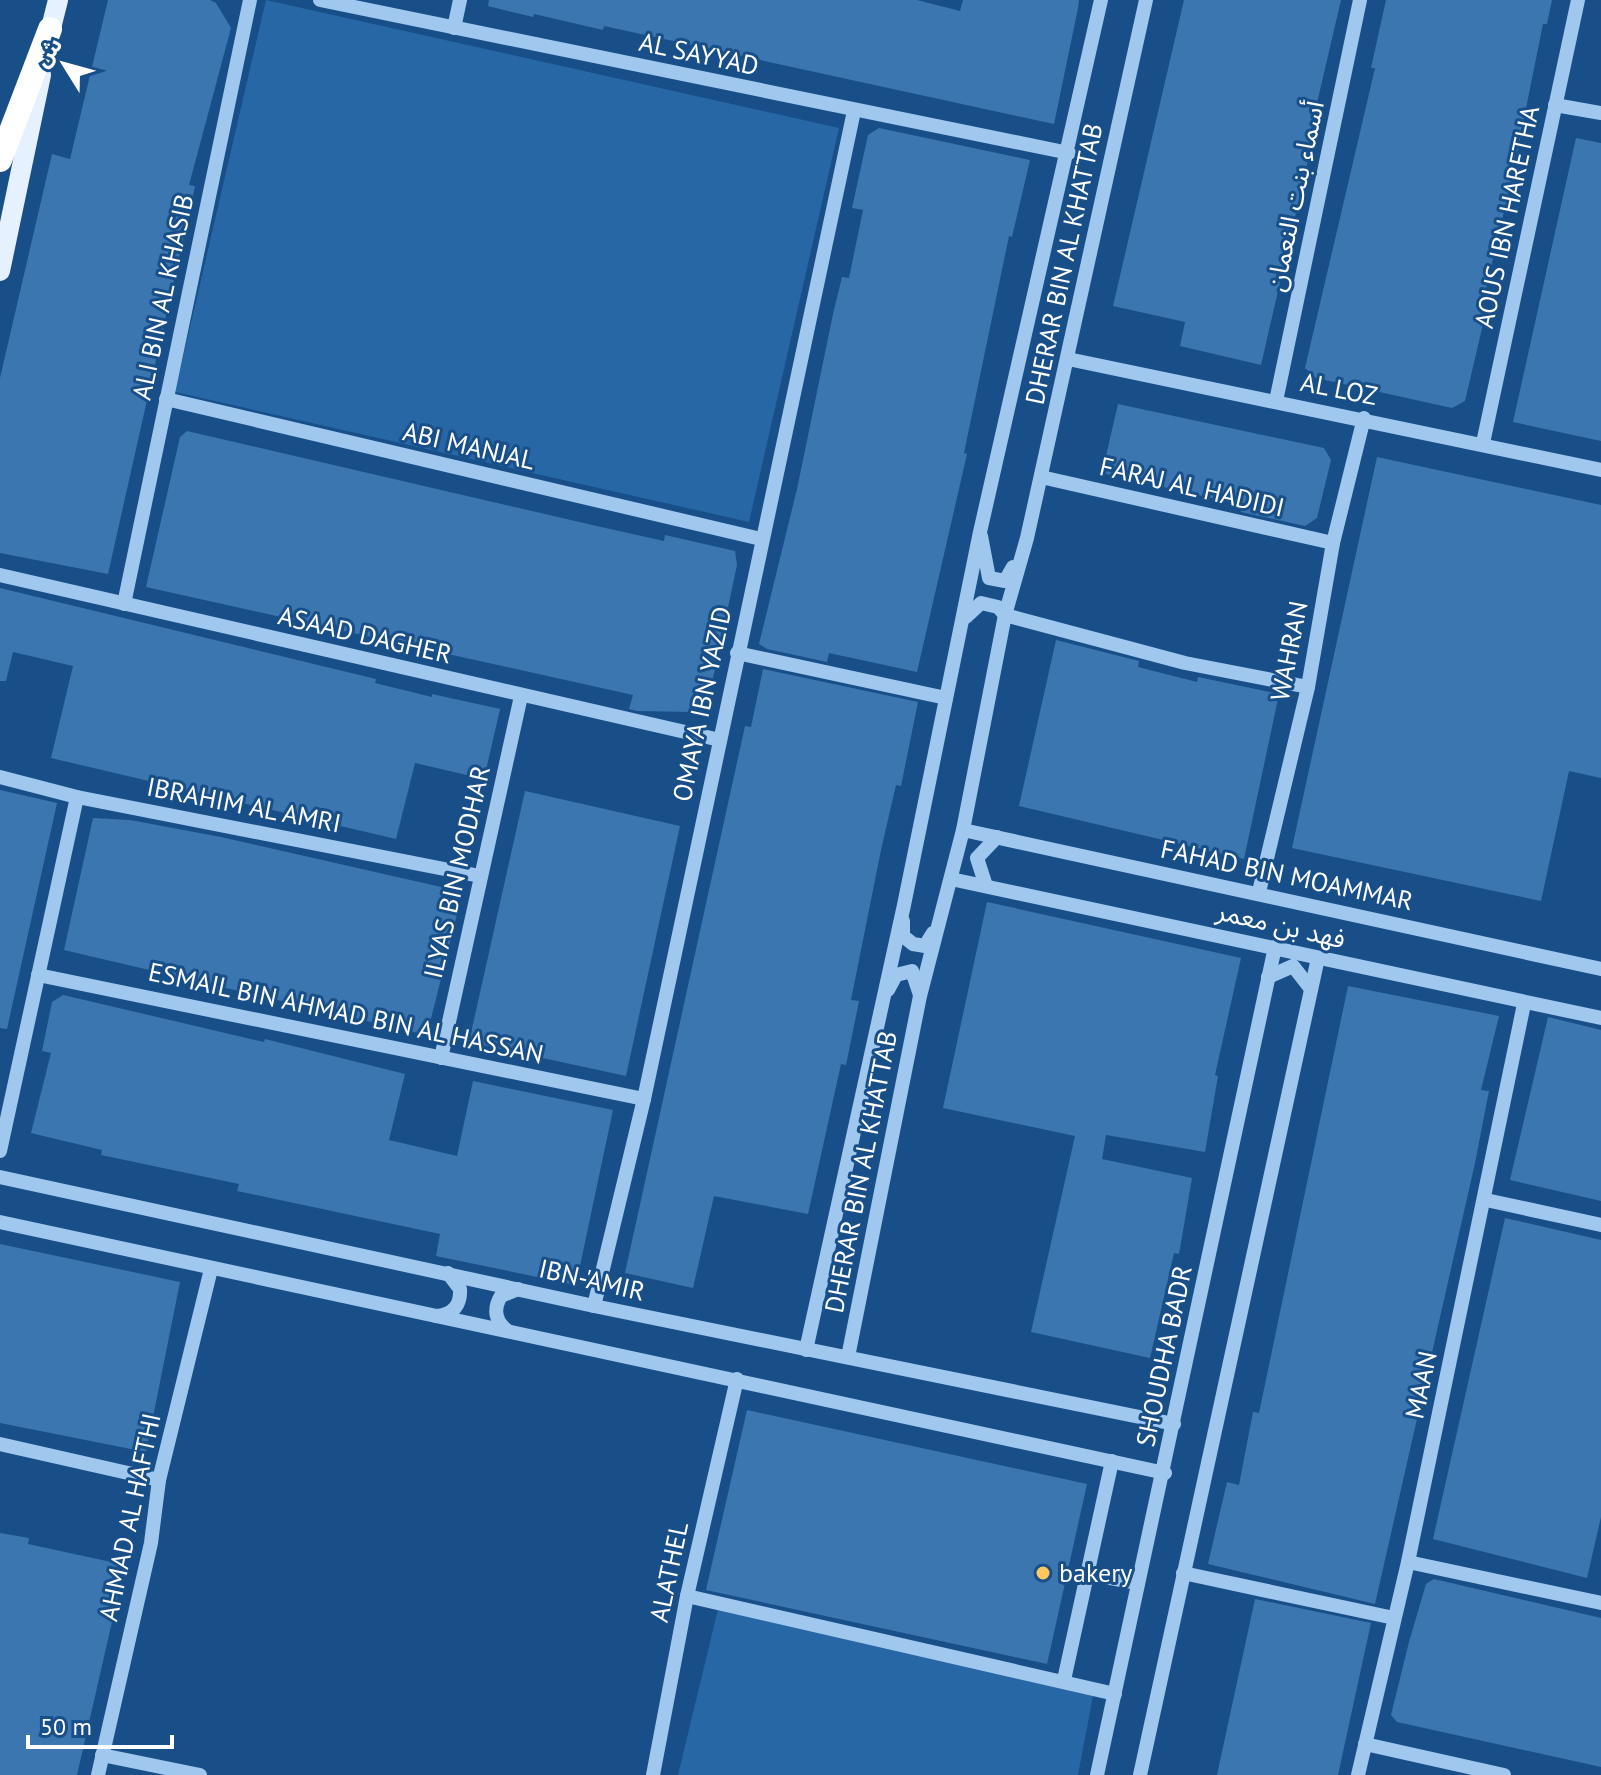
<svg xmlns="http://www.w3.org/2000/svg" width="1601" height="1775" viewBox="0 0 1601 1775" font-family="'PT Sans','Noto Sans Arabic',sans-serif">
  <rect width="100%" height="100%" fill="#184f89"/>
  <g fill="#2767a6">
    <path d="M266 0 839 128 749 522 175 392Z"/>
    <path d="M719 1605 1093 1696 1078 1775H678Z"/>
  </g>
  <g fill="#3c76b0">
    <path d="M108 0H210L216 3 231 28 189 185 195 186 108 574 0 553V378L52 154 70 159Z"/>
    <path d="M489 0H917L960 11 963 0H1079L1078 8 1054 124 604 26 603 30 534 14 533 17 488 6Z"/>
    <path d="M1184 0H1341L1310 133 1314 134 1261 365 1180 346 1185 322 1113 306Z"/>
    <path d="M1386 0H1552L1547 24H1543L1513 173 1482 306 1487 307 1465 401 1452 408 1316 378 1305 368 1375 68H1371Z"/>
    <path d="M879 128 1030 160 1012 237 1009 236 964 453 967 454 917 672 829 653 827 662 767 649 759 644 797 489 833 314 842 277 849 278 863 210 852 208 868 135Z"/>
    <path d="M1576 138 1601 143V441L1513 422Z"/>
    <path d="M1118 404 1324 448 1331 460 1317 518 1305 526 1241 512 1242 505 1102 473Z"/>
    <path d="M187 431 601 527 664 541 665 535 735 551 737 565 709 697 694 712 637 711 629 709 633 695 146 587 180 437Z"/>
    <path d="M1377 457 1601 505V778L1569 771 1541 901 1292 848Z"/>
    <path d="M0 588 376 679 375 683 432 697V694L500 709 484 779 415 763 396 839 51 758 73 666 13 652 6 681H0Z"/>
    <path d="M1056 640 1139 661 1138 667 1197 682 1198 677 1279 694 1244 859 1019 806Z"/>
    <path d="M763 669 918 702 901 786 896 785 881 850 851 1000 859 1001 846 1065 841 1064 808 1214 714 1196 693 1288 625 1273 745 726 751 727Z"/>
    <path d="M0 790 57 803 7 1029 0 1028Z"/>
    <path d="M525 791 680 826 626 1076 469 1042Z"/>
    <path d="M93 818 130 820 221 837 450 889 460 902 427 1035 64 950Z"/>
    <path d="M987 902 1241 958 1215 1075 1218 1076 1205 1152 1106 1135 1102 1159 1192 1178 1179 1254 1174 1253 1150 1358 1031 1332 1075 1136 943 1108Z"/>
    <path d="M1348 986 1499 1016 1481 1090 1489 1091 1475 1163 1375 1604 1208 1564 1227 1482 1239 1485 1253 1412 1259 1413Z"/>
    <path d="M63 995 264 1042 265 1039 405 1074 389 1140 457 1156 473 1081 613 1110 576 1285 436 1256 440 1234 237 1191 239 1184 101 1155 102 1150 31 1133 51 1053 42 1051 52 1002Z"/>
    <path d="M1548 1017 1601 1030V1201L1510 1180Z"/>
    <path d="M1505 1218 1601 1240V1517L1587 1578 1433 1539Z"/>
    <path d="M0 1244 180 1282 146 1452 0 1423Z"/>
    <path d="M747 1410 1087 1484 1047 1664 706 1590Z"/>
    <path d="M0 1533 29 1538 28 1544 125 1565 77 1775H0Z"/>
    <path d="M1434 1579 1601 1618V1767L1397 1722 1391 1715 1409 1642 1426 1584Z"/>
    <path d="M1255 1599 1371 1623 1338 1775H1217Z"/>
  </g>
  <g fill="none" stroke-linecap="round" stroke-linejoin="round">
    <g stroke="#a0c7ee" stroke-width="14">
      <path d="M320 0 1069 153"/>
      <path d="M454 28 460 0"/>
      <path d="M1555 105 1601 113"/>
      <path d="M1068 359 1601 470"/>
      <path d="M166 399 761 539"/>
      <path d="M1276 401 1360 0"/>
      <path d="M1483 443 1578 0"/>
      <path d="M1041 477 1333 543"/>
      <path d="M981 536 989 578 1005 581 1013 567"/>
      <path d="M0 575 720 740"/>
      <path d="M124 604 250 0"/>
      <path d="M966 617 981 603 998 607 1005 615 1185 663 1308 687"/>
      <path d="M737 653 946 698"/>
      <path d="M0 777 77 797 480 876"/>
      <path d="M963 830 1601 969"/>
      <path d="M951 879 1601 1018"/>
      <path d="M986 886 977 858 997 837"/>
      <path d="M1259 892 1308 687 1333 543 1364 418"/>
      <path d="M903 921V936L913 944 925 946 933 933"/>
      <path d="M38 975 644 1099"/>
      <path d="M1268 977 1293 966 1311 989"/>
      <path d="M888 990 896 975 912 971 920 995"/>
      <path d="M441 1058 521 696"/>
      <path d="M0 1151 77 797"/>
      <path d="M0 1177 594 1306 1174 1424"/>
      <path d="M1486 1200 1601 1225"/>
      <path d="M0 1222 1165 1473"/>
      <path d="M594 1306 644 1099 854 111"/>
      <path d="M436 1316C453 1315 461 1305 460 1289L448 1273"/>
      <path d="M508 1331C495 1322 493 1309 501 1296L518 1289"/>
      <path d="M806 1350 904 905 980 532 1101 0"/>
      <path d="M848 1357 920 996 963 830 1005 615 1027 538 1146 0"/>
      <path d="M0 1444 159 1480"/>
      <path d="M1408 1562 1601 1603"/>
      <path d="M1183 1573 1394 1618"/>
      <path d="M1088 1574 1138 1583"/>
      <path d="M687 1596 1115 1694"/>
      <path d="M1064 1680 1112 1461"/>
      <path d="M1365 1744 1504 1775"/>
      <path d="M102 1755 200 1775"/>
      <path d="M98 1775 151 1543 159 1480 211 1269"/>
      <path d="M653 1775 687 1596 737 1379"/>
      <path d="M1097 1775 1275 947"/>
      <path d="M1140 1775 1318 958"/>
      <path d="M1358 1775 1408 1562 1524 1004"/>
    </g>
    <g stroke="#e6f1ff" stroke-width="20">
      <path d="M47 44 58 0"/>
      <path d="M0 271 41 75"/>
    </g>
    <path stroke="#fff" stroke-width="24" d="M0 160 50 29"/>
  </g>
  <circle fill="#ffc75c" stroke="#184f89" stroke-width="3" cx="1043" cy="1573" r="8"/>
  <g text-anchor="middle" stroke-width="6" stroke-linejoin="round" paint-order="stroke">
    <g font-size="26" fill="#fff" stroke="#184f89">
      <text transform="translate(699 54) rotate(12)" y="9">AL SAYYAD</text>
      <text transform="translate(1295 196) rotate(-78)" y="9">أسماء بنت النعمان</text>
      <text transform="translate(1507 217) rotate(-78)" y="9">AOUS IBN HARETHA</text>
      <text transform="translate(1064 264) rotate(-78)" y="9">DHERAR BIN AL KHATTAB</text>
      <text transform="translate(163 297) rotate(-78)" y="9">ALI BIN AL KHASIB</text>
      <text transform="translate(1339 389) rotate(11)" y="9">AL LOZ</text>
      <text transform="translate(469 446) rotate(13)" y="9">ABI MANJAL</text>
      <text transform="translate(1192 487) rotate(13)" y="9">FARAJ AL HADIDI</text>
      <text transform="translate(365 635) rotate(13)" y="9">ASAAD DAGHER</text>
      <text transform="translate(1289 651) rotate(-79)" y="9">WAHRAN</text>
      <text transform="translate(702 704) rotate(-78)" y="9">OMAYA IBN YAZID</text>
      <text transform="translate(244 805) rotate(11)" y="9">IBRAHIM AL AMRI</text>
      <text transform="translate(457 872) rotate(-77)" y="9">ILYAS BIN MODHAR</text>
      <text transform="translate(1287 875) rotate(12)" y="9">FAHAD BIN MOAMMAR</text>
      <text transform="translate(1281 925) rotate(13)" y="9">فهد بن معمر</text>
      <text transform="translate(346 1013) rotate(12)" y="9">ESMAIL BIN AHMAD BIN AL HASSAN</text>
      <text transform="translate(861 1172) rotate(-79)" y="9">DHERAR BIN AL KHATTAB</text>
      <text transform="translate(592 1280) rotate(13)" y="9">IBN-'AMIR</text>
      <text transform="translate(1164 1356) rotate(-78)" y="9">SHOUDHA BADR</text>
      <text transform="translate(1421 1385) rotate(-78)" y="9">MAAN</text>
      <text transform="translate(130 1517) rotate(-78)" y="9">AHMAD AL HAFTHI</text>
      <text transform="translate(669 1572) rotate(-78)" y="9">ALATHEL</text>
    </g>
    <g font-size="26" fill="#fff" stroke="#184f89" text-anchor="start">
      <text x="1059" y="1582">bakery</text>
    </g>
  </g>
  <g transform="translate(64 64) rotate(307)" stroke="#184f89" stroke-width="6" paint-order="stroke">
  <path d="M0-6L14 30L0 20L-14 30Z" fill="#ffffff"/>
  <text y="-12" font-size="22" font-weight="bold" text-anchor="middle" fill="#ffffff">ش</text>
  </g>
  <path d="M28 1735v12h144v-12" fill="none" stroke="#ffffff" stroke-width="4"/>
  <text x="40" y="1735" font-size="24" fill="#ffffff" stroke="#184f89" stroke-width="6" paint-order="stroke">50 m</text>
</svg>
